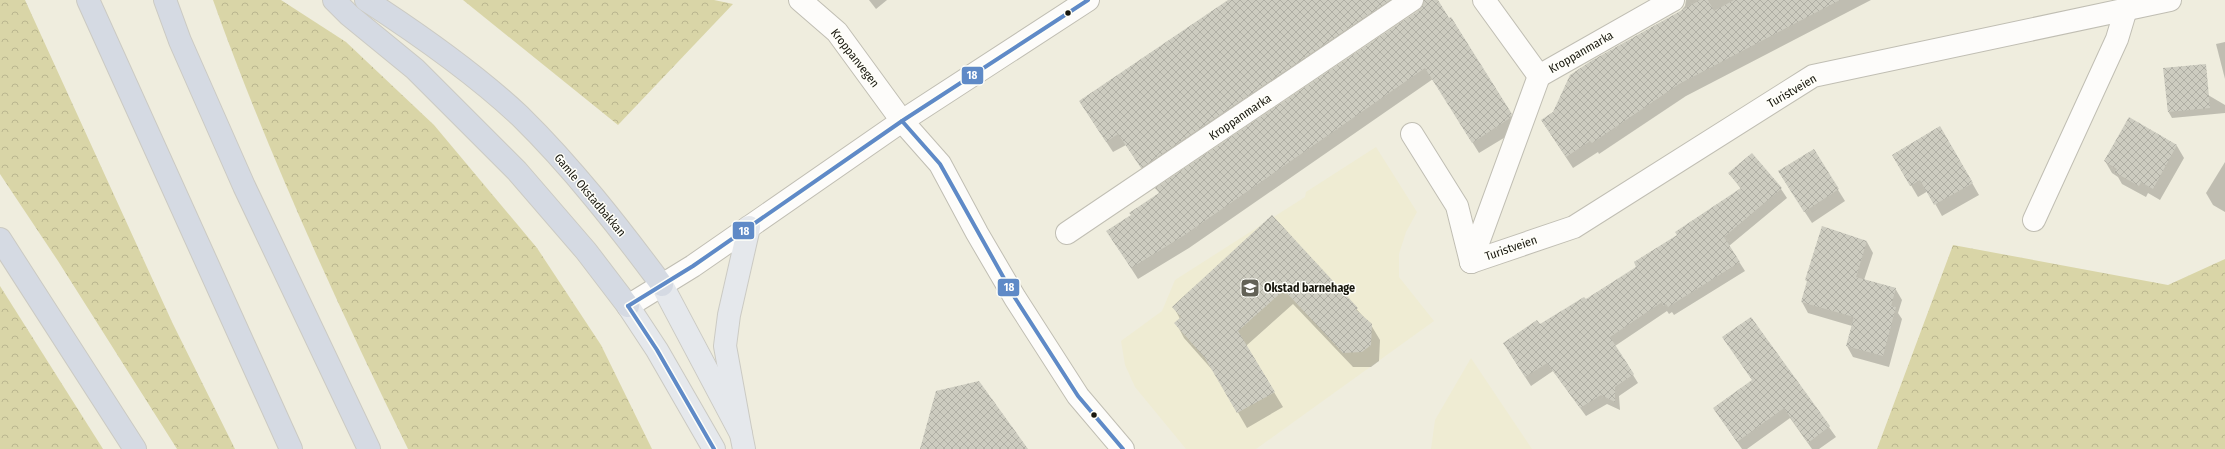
<svg xmlns="http://www.w3.org/2000/svg" width="2225" height="449" viewBox="0 0 2225 449" font-family="'Fira Sans Condensed',sans-serif">
  <defs>
    <pattern id="forest-crowns" width="20" height="18" patternUnits="userSpaceOnUse"><rect width="20" height="18" fill="#d9d5a7"/><path d="M2 6a3 3 0 1 1 6 0M12 15a3 3 0 1 1 6 0" fill="none" stroke="#bab68f"/></pattern>
    <pattern id="building-cross-hatch" width="8" height="8" patternUnits="userSpaceOnUse"><rect width="8" height="8" fill="#cdccc0"/><path d="M0 0l8 8M0 8l8-8" fill="none" stroke="#afaea4"/></pattern>
  </defs>
  <rect width="100%" height="100%" fill="#efedde"/>
  <g fill="#efecd3">
    <path d="M1376 147 1417 212 1406 232 1399 254V277L1434 321 1256 449H1186L1135 387 1125 365 1121 341 1162 311 1175 280 1305 197 1306 192Z"/>
    <path d="M1471 358 1532 449H1431L1435 420Z"/>
  </g>
  <g fill="url(#forest-crowns)">
    <path d="M0 0H25L172 322 235 449H177L58 261 0 174Z"/>
    <path d="M213 0H281L346 42 434 125 537 248 601 345 652 449H408C336 302 268 154 213 0Z"/>
    <path d="M463 0H714L733 4 618 125Z"/>
    <path d="M1953 245 2168 285 2225 259V449H1877Z"/>
    <path d="M0 286 103 449H0Z"/>
  </g>
  <g fill="#0003">
    <path d="M869 0H887L876 9Z"/>
    <path d="M1229 0H1415L1149 179 1126 145 1113 152 1080 102Z"/>
    <path d="M1421 0H1437L1511 115 1518 127 1517 130 1479 153 1433 79 1189 248 1138 279 1108 232 1420 11 1425 2Z"/>
    <path d="M1686 0H1871L1686 96 1599 154 1598 152 1573 168 1542 121 1680 12 1685 6Z"/>
    <path d="M2225 42V79L2216 44Z"/>
    <path d="M2164 69 2225 105V113L2172 118 2168 111Z"/>
    <path d="M2129 119 2177 146 2184 158 2160 200 2148 193 2146 197 2122 184 2118 177 2112 173 2105 161Z"/>
    <path d="M1940 127 1979 195 1942 216 1928 191 1918 197 1893 155Z"/>
    <path d="M1813 150 1845 201 1812 223 1786 183Z"/>
    <path d="M1752 155 1781 189 1787 198 1729 246 1745 271 1674 315 1672 312 1669 314 1667 311 1615 346 1638 383 1619 396 1620 410 1607 404 1586 416 1553 371 1531 386 1509 352 1540 326 1585 301 1638 267 1741 189 1730 174Z"/>
    <path d="M2225 162V212L2213 205 2206 193Z"/>
    <path d="M1272 216 1371 325 1380 340 1379 361 1371 367H1353L1293 304 1246 346 1283 407 1247 428 1215 373 1184 338 1176 323 1180 319 1174 307Z"/>
    <path d="M1867 242 1873 253 1864 280 1895 288 1902 300 1898 313 1902 319 1889 367 1853 357 1847 346 1852 326 1808 313 1802 302 1808 283 1806 280Z"/>
    <path d="M1751 318 1836 437 1819 449H1812L1790 418 1747 449H1742L1714 409 1753 381 1723 337Z"/>
  </g>
  <g fill="url(#building-cross-hatch)">
    <path d="M1228 0H1390L1141 168 1118 134 1106 142 1079 101Z"/>
    <path d="M1424 0H1438L1449 18 1451 17 1512 114 1510 118 1472 143 1425 68 1183 236 1131 268 1106 231 1131 215 1129 213 1159 193 1155 188 1419 10Z"/>
    <path d="M1700 0H1708L1714 11 1734 0H1840L1679 84 1592 143 1590 141 1566 157 1541 120 1553 112 1570 75 1591 61Z"/>
    <path d="M2206 64 2210 108 2168 112 2163 68Z"/>
    <path d="M2129 117 2177 145 2153 189 2141 182 2139 186 2114 172 2117 169 2104 161Z"/>
    <path d="M1940 126 1973 183 1934 205 1920 180 1910 186 1892 155Z"/>
    <path d="M1814 149 1839 189 1804 212 1778 171Z"/>
    <path d="M1752 153 1782 188 1724 237 1740 262 1668 307 1666 304 1663 306 1662 302 1610 337 1634 374 1615 387V402L1601 395 1580 408 1547 363 1525 377 1503 343 1537 320 1540 324 1584 297 1586 299 1636 267 1634 262 1677 235 1675 232 1741 188 1728 173Z"/>
    <path d="M1272 215 1358 308 1356 310 1372 324 1371 345 1362 352 1343 353 1284 290 1238 331 1275 392 1237 413 1205 358 1174 323 1181 317 1172 307Z"/>
    <path d="M1822 226 1867 241 1856 277 1896 288 1891 306 1896 307 1883 356 1846 346 1854 317 1801 302 1807 281 1805 280Z"/>
    <path d="M1751 317 1830 426 1808 443 1784 408 1737 442 1713 408 1752 380 1722 337Z"/>
    <path d="M979 381 1028 449H920L936 391Z"/>
  </g>
  <g fill="none" stroke-linecap="round" stroke-linejoin="round">
    <g stroke="#c0beb3" stroke-width="24">
      <g id="minor">
        <path d="M800 0 837 32 902 121 940 164 977 233 1015 298 1078 396 1123 449"/>
        <path d="M1484 0 1539 76"/>
        <path d="M1539 76 1673 0"/>
        <path d="M1412 134 1457 206 1471 262"/>
        <path d="M2034 220 2117 39 2126 9"/>
        <path d="M1067 233 1412 0"/>
        <path d="M1471 262 1574 227 1813 76 2170 0"/>
        <path d="M1471 262 1539 76"/>
        <path d="M628 306 693 266 902 121 1088 0"/>
      </g>
    </g>
    <g stroke="#cbcac3" stroke-width="24">
      <g id="major">
        <path d="M662 285 741 434 744 449"/>
        <path d="M628 306 657 350 714 449"/>
        <path d="M741 434 725 346 729 315 749 227"/>
      </g>
    </g>
    <g stroke="#cbcac3" stroke-width="24">
      <g id="highway">
        <path d="M88 0 291 449"/>
        <path d="M165 0 180 41 244 186 369 449"/>
        <path d="M334 0 349 15 415 69 517 171 586 251 628 306"/>
        <path d="M366 0C420 35 473 72 520 116 572 167 618 226 662 285"/>
        <path d="M0 239 135 449"/>
      </g>
    </g>
    <use href="#minor" stroke="#fdfcfa" stroke-width="22"/>
    <use href="#major" stroke="#e5e8ec" stroke-width="22"/>
    <use href="#highway" stroke="#d5dae3" stroke-width="22"/>
    <g stroke="#fffff9" stroke-width="7">
      <g id="bus-1">
        <path d="M902 121 940 164 1015 298 1078 396 1123 449"/>
        <path d="M628 306 693 266 902 121 1088 0"/>
        <path d="M628 306 657 350 714 449"/>
      </g>
    </g>
    <use href="#bus-1" stroke="#5f8ac7" stroke-width="4"/>
  </g>
  <defs>
    <g id="school-square" transform="scale(1)"><rect x="-9" y="-9" width="18" height="18" rx="4" fill="#636257" stroke="#fffff9"/><path d="M0-5L7-2L0 1L-7-2ZM-4 1L0 2.5L4 1V4Q0 6-4 4Z" fill="#fff"/></g>
  </defs>
  <g fill-rule="evenodd">
    <use href="#school-square" x="1250" y="288"/>
  </g>
  <g fill="#18170e" stroke="#fffff9" stroke-width="1.5">
    <circle cx="1068" cy="13" r="3.5"/>
    <circle cx="1094" cy="415" r="3.5"/>
  </g>
  <g text-anchor="middle" stroke-width="3" stroke-linejoin="round" paint-order="stroke">
    <g font-size="12" fill="#18170e" stroke="#fffff9">
      <text transform="translate(1581 52) rotate(-30)" y="4">Kroppanmarka</text>
      <text transform="translate(855 58) rotate(52)" y="4">Kroppanvegen</text>
      <text transform="translate(1792 91) rotate(-30)" y="4">Turistveien</text>
      <text transform="translate(1240 117) rotate(-34)" y="4">Kroppanmarka</text>
      <text transform="translate(590 195) rotate(50)" y="4">Gamle Okstadbakkan</text>
      <text transform="translate(1511 248) rotate(-19)" y="4">Turistveien</text>
    </g>
    <g font-size="12" font-weight="bold" fill="#18170e" stroke="#fffff9" text-anchor="start">
      <text x="1264" y="292">Okstad barnehage</text>
    </g>
  </g>
  <g stroke="#fffff9" stroke-width="1.5">
    <rect x="961" y="66" width="23" height="19" rx="4" fill="#5f8ac7"/>
    <rect x="732" y="221" width="23" height="19" rx="4" fill="#5f8ac7"/>
    <rect x="997" y="278" width="23" height="19" rx="4" fill="#5f8ac7"/>
  </g>
  <g font-size="11" text-anchor="middle" font-weight="bold" fill="#fff">
    <text x="972" y="79">18</text>
    <text x="744" y="235">18</text>
    <text x="1009" y="291">18</text>
  </g>
</svg>
